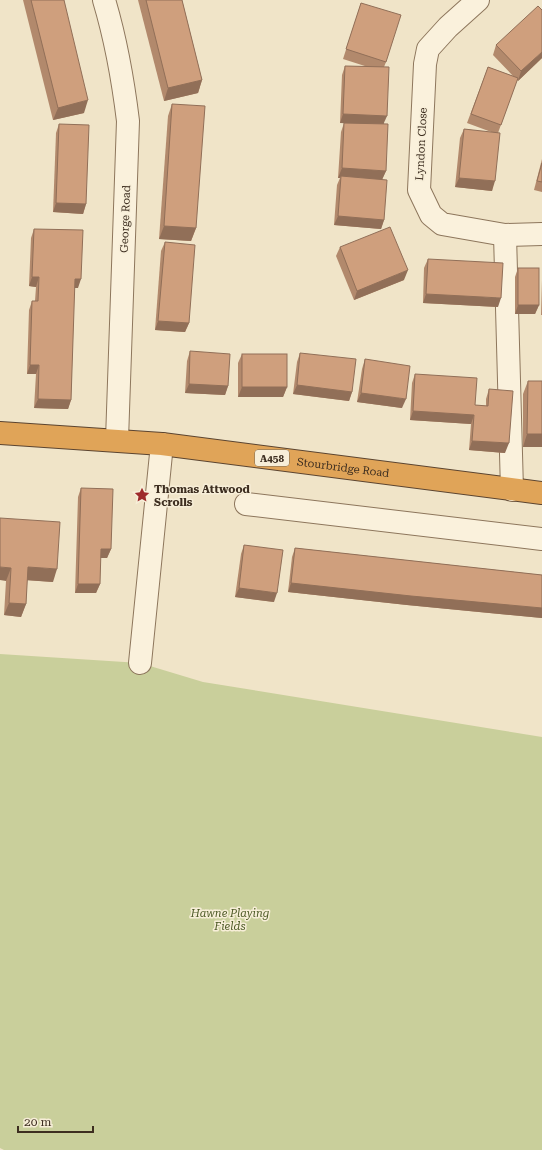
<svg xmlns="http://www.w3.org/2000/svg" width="542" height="1150" viewBox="0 0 542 1150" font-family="'Roboto Serif',serif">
  <rect width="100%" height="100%" fill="#f0e4c8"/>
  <path fill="#c9cf9b" d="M0 654 140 663 203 682 542 737V1150H4L0 1148Z"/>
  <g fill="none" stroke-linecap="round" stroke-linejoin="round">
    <g stroke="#8d765c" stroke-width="24">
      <g id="minor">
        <path d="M104 0C116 40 123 80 128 121L117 440"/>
        <path d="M478 0 448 27 428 49 425 64 419 190 431 215 442 224 505 235 542 234"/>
        <path d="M505 235 512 490"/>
        <path d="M246 504 542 539"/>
        <path d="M140 663 162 444"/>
      </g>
    </g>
    <g stroke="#5b4430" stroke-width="24">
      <g id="highway">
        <path id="s1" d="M0 433 162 444 542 493"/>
      </g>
    </g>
    <use href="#minor" stroke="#faf1dc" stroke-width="22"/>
    <use href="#highway" stroke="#e0a458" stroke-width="22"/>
  </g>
  <g fill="#b2896c">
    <path d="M23 0H64L84 113 53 120Z"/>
    <path d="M138 0H182L202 80 198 93 164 101Z"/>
    <path d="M361 3 386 62 384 67V124L386 171 382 179 384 220 381 229 334 225 337 185 340 178H338L341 132 344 123H340L342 75 345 66 368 67 343 59Z"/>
    <path d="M496 45 542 58 518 81 517 80 498 133 492 191 455 187 460 138 464 129 494 133 467 123 488 67 513 76 493 55Z"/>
    <path d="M172 104 196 228 191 241 159 239 168 116Z"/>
    <path d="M59 124 86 204 83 214 53 212 56 133Z"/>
    <path d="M542 159V192L534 190Z"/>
    <path d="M34 229 78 288H74L71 400 68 409 34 408 36 374H27L29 310 32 301H35L36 287 29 286 31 238Z"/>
    <path d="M165 242 189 323 185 332 155 330 161 251Z"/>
    <path d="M340 247 404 280 354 300 336 256Z"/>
    <path d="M428 259 498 307 423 303 424 268Z"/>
    <path d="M518 268 539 305 535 314H515V277Z"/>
    <path d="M542 279V315H541L542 280Z"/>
    <path d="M190 351 228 386 225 395 185 393 187 361Z"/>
    <path d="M300 353 352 392 349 401 293 394 297 362Z"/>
    <path d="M242 354 287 387 283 397H238V363Z"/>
    <path d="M365 359 402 408 357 402 362 369Z"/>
    <path d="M415 374 475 405 486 406V399L489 389 505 453 469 450 471 424 410 420 412 383Z"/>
    <path d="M528 381 542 447H523V394Z"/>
    <path d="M81 488 111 549 107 558H100V584L96 593H75L78 497Z"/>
    <path d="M0 518 53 582 27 580 26 604 21 617 4 615 6 581Z"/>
    <path d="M244 545 274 602 235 597 241 554Z"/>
    <path d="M295 548 542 575V618L407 605 288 592 292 557Z"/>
  </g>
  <g fill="#916f58">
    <path d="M542 52V58L518 81 521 71Z"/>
    <path d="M202 80 198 93 164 101 168 88Z"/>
    <path d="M88 100 84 113 53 120 58 108Z"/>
    <path d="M343 114 387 116 383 125 340 123Z"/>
    <path d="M342 168 386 171 382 180 341 176 340 178H338Z"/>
    <path d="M459 178 495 181 492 191 455 187Z"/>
    <path d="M56 203 86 204 83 214 53 212Z"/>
    <path d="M338 216 384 220 381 229 334 225Z"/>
    <path d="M164 226 196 228 191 241 159 239Z"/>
    <path d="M408 270 404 280 354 300 357 291Z"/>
    <path d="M32 277H39L36 287 29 286Z"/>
    <path d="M75 279H81L78 288H71Z"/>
    <path d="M426 294 501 298 498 307 423 303Z"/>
    <path d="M518 305H539L535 314H515Z"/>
    <path d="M158 321 189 323 185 332 155 330Z"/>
    <path d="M30 365H39L36 374H27Z"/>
    <path d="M189 384 228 386 225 395 185 393Z"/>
    <path d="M297 385 352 392 349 401 293 394Z"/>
    <path d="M242 387H287L283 397H238Z"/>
    <path d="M361 393 406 399 402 408 357 402Z"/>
    <path d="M38 399 71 400 68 409 34 408Z"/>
    <path d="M413 411 474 415 471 424 410 420Z"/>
    <path d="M527 434H542V447H523Z"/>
    <path d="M472 441 509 443 505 453 469 450Z"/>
    <path d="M101 549H111L107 558H97Z"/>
    <path d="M0 567 11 568 6 581 0 580Z"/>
    <path d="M28 567 57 569 53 582 24 580Z"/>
    <path d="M291 583 542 608V618L407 605 288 592Z"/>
    <path d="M78 584H100L96 593H75Z"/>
    <path d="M239 588 277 593 274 602 235 597Z"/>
    <path d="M9 603 26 604 21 617 4 615Z"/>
  </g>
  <g fill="#cf9f7d" stroke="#916f58">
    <path d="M31 0H64L88 100 58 108Z"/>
    <path d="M146 0H182L202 80 168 88Z"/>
    <path d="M361 3 401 15 386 62 346 49Z"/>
    <path d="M538 6 542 10V52L521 71 496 45Z"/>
    <path d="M345 66 389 67 387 116 343 114Z"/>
    <path d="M488 67 518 78 501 125 471 114Z"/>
    <path d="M172 104 205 106 196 228 164 226Z"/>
    <path d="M344 123 388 124 386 171 342 168Z"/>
    <path d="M59 124 89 125 86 204 56 203Z"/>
    <path d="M464 129 500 133 495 181 459 178Z"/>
    <path d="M542 163V182L537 181Z"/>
    <path d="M341 176 387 180 384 220 338 216Z"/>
    <path d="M390 227 408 270 357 291 340 247Z"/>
    <path d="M34 229 83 230 81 279H75L71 400 38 399 39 365H30L32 301H38L39 277H32Z"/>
    <path d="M165 242 195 245 189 323 158 321Z"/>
    <path d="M428 259 503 263 501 298 426 294Z"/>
    <rect x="518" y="268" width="21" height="37"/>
    <path d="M190 351 230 354 228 386 189 384Z"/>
    <path d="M300 353 356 359 352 392 297 385Z"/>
    <rect x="242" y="354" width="45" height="33"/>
    <path d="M365 359 410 366 406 399 361 393Z"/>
    <path d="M415 374 477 378 475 405 488 406 489 389 513 391 509 443 472 441 474 415 413 411Z"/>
    <path d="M528 381H542V434H527Z"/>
    <path d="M81 488 113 489 111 549H101L100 584H78Z"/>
    <path d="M0 518 60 522 57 569 28 567 26 604 9 603 11 568 0 567Z"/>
    <path d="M244 545 283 550 277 593 239 588Z"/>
    <path d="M295 548 542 575V608L411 596 291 583Z"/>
  </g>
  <defs>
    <g id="sight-bare" transform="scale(1.2)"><path d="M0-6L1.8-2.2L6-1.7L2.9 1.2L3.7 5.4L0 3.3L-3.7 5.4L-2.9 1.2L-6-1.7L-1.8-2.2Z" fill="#9e2a2b" stroke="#f7eed8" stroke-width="2.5" paint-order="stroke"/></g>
  </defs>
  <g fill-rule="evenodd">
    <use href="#sight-bare" x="142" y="495"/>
  </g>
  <g text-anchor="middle" stroke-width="3" stroke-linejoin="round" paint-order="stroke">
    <rect fill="#f7eed8" stroke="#756857" stroke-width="1" x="255" y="450" width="34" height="16" rx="3"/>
    <g font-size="10" font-weight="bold" fill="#3d2e20">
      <text x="272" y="462">A458</text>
    </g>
    <g font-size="11" fill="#3d2e20" stroke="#f7eed8">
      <text transform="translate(421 144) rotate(-87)" y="4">Lyndon Close</text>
      <text transform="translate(125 219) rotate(-88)" y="4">George Road</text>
      <text dy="4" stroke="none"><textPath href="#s1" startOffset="345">Stourbridge Road</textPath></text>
    </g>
    <g font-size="11" font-weight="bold" fill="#3d2e20" stroke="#f7eed8" text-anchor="start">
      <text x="154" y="493">Thomas Attwood<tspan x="154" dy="13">Scrolls</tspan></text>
    </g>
    <g font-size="11" font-style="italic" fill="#4d5a26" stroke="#f7eed8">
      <text x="230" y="917">Hawne Playing<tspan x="230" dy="13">Fields</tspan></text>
    </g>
  </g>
  <path d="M18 1126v6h75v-6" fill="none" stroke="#3d2e20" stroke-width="2"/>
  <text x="24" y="1126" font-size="12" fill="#3d2e20" stroke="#f7eed8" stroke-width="3" paint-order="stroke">20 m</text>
</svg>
